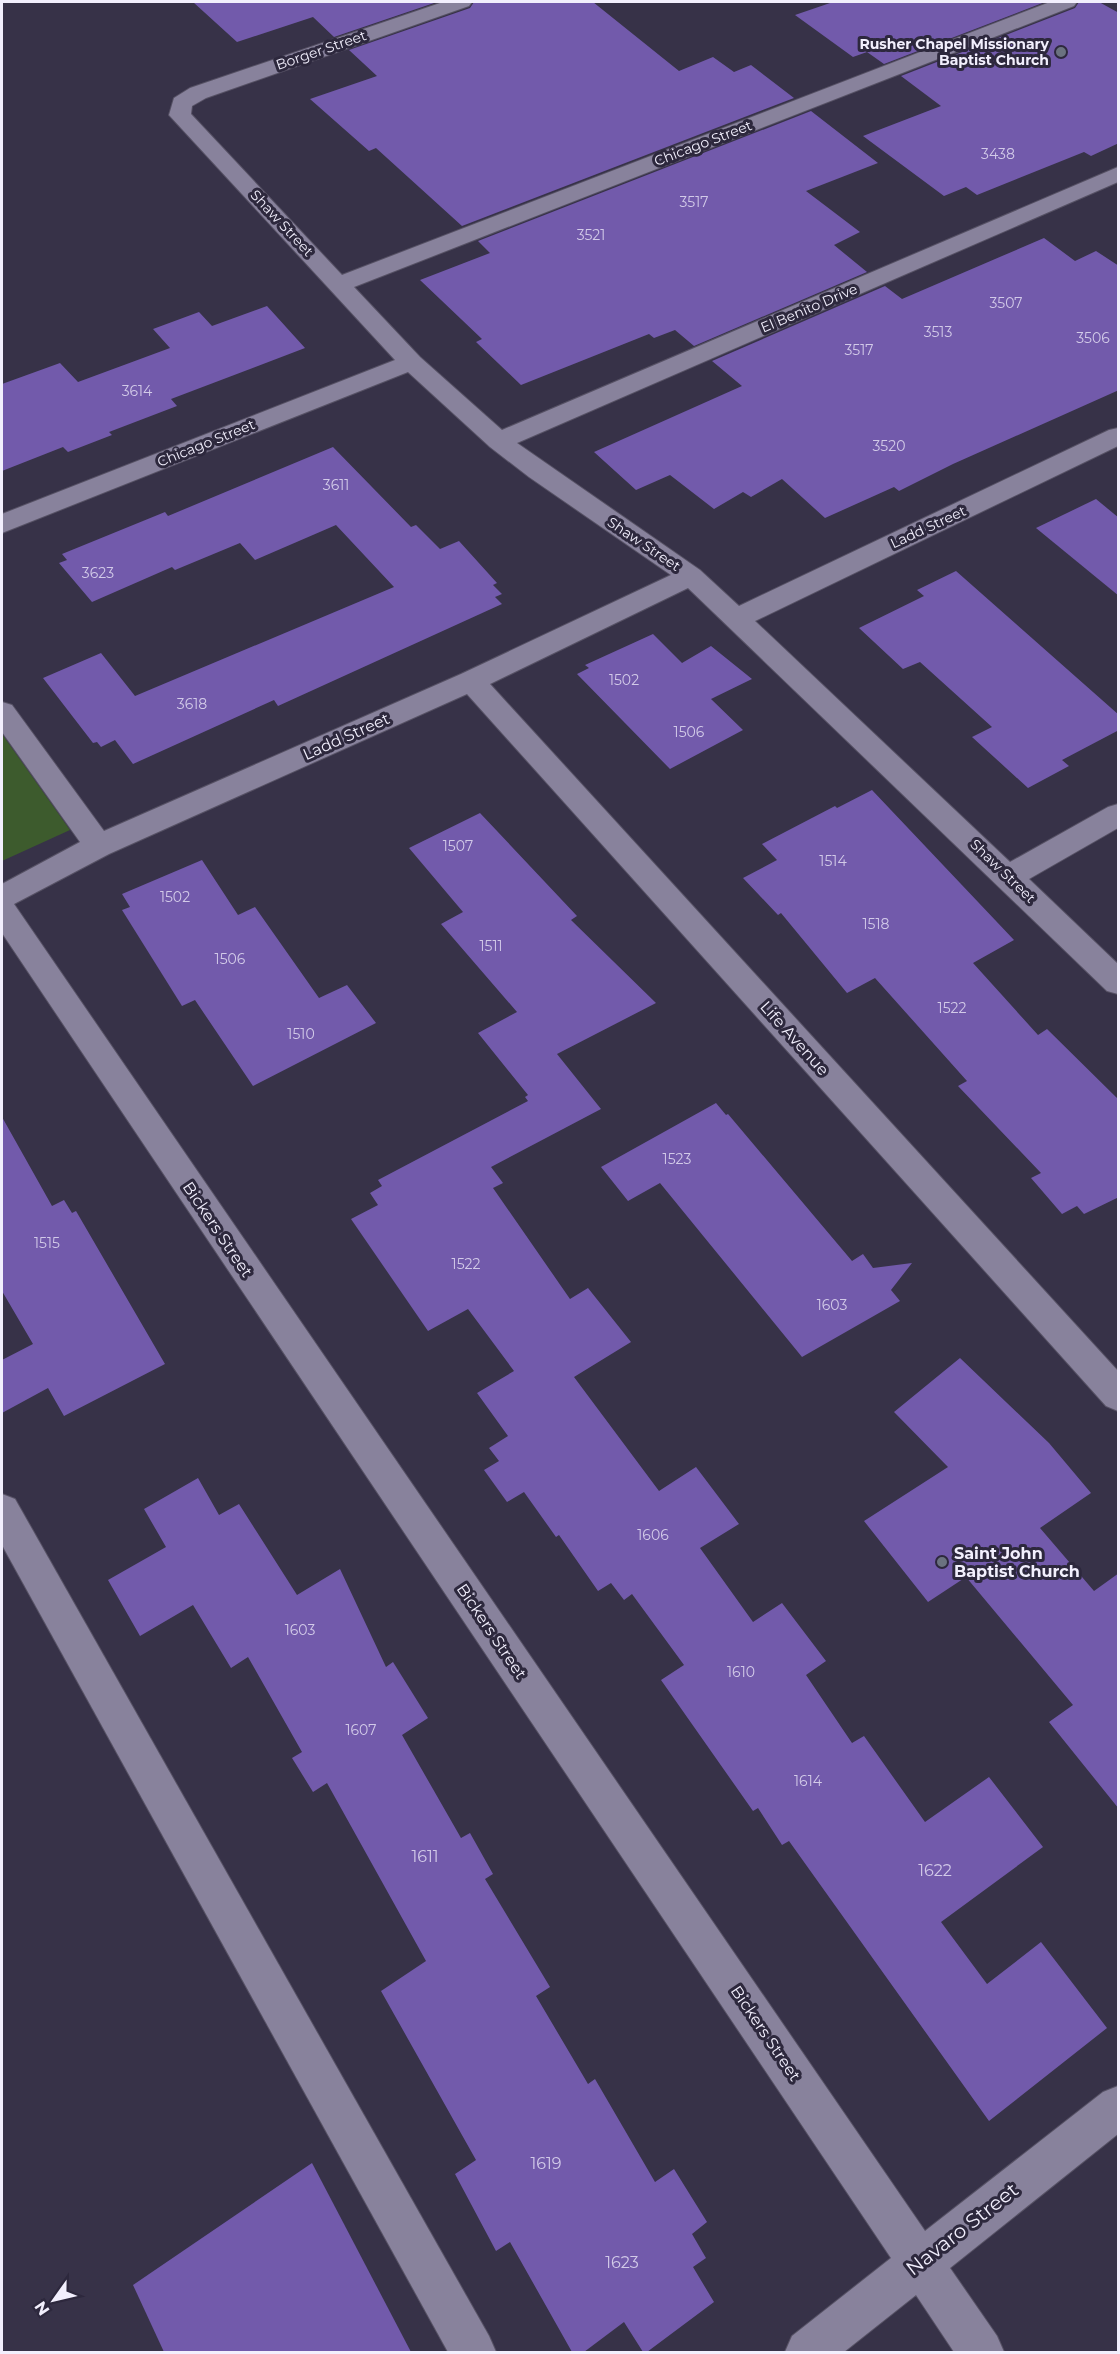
<svg xmlns="http://www.w3.org/2000/svg" width="1120" height="2354" viewBox="0 0 1120 2354" font-family="Montserrat,sans-serif">
  <rect width="100%" height="100%" fill="#373248"/>
  <path fill="#3d5b2d" d="M2 734 70 830 2 861Z"/>
  <g fill="#725aab">
    <path d="M193 2H437L334 37 313 17 237 42Z"/>
    <path d="M474 2H593L679 71 713 57 734 72 751 65 794 98 462 226 376 148 369 151 310 99 377 76 349 50 470 8Z"/>
    <path d="M833 2H1045L884 64 867 52 853 57 795 15Z"/>
    <path d="M1079 2H1099L1119 13V143L1091 156 1084 152 977 195 966 187 944 196 863 136 941 106 901 76 1075 8Z"/>
    <path d="M811 111 878 163 806 191 860 232 834 245 867 272 694 346 675 330 654 338 649 334 521 385 476 342 482 339 420 280 490 253 478 241Z"/>
    <path d="M1044 238 1075 261 1096 251 1119 266V390L953 464 899 491 894 487 825 518 782 479 751 497 743 492 714 509 670 475 636 490 594 452 742 386 712 361 885 286 902 299Z"/>
    <path d="M267 306 305 348 171 399 177 406 109 432 112 435 68 452 63 447 2 471V384L60 363 78 382 170 348 153 329 199 312 212 326Z"/>
    <path d="M333 447 411 527 416 525 440 549 459 541 497 583 493 585 502 594 495 597 502 604 278 706 274 700 133 764 115 740 101 747 97 742 93 743 43 678 101 653 135 696 394 587 336 525 255 560 240 543 175 570 172 567 92 602 59 563 67 560 62 554 165 512 168 516Z"/>
    <path d="M1096 499 1119 518V596L1036 528Z"/>
    <path d="M956 571 1119 715V730L1062 760 1069 766 1028 788 972 737 992 727 920 662 903 669 859 628 924 596 917 590Z"/>
    <path d="M653 634 682 663 711 646 752 679 711 699 743 730 670 769 577 674 589 668 585 665Z"/>
    <path d="M872 790 1014 940 973 963 1038 1035 1047 1029 1119 1100V1197L1084 1214 1077 1206 1062 1214 1031 1178 1041 1173 958 1086 967 1081 875 978 847 993 781 913 778 915 743 878 777 860 762 844 835 806 837 808Z"/>
    <path d="M480 813 577 916 571 920 656 1003 557 1054 601 1109 491 1167 503 1183 493 1188 570 1299 588 1288 631 1342 574 1377 659 1491 696 1467 739 1524 700 1548 753 1622 782 1603 826 1661 806 1675 852 1743 864 1736 925 1822 989 1777 1043 1847 941 1922 987 1984 1041 1942 1107 2028 989 2121 789 1841 782 1845 758 1808 753 1811 661 1680 684 1665 632 1594 624 1600 611 1583 598 1591 559 1535 556 1537 524 1492 507 1502 484 1470 499 1461 489 1448 508 1436 477 1393 514 1371 468 1309 428 1331 351 1219 378 1205 370 1193 382 1186 378 1180 528 1101 525 1097 528 1095 478 1033 517 1012 441 924 463 912 409 848Z"/>
    <path d="M202 860 238 915 255 907 319 998 347 985 376 1023 253 1086 195 1000 182 1006 122 910 130 907 122 894Z"/>
    <path d="M716 1103 726 1115 728 1114 852 1261 863 1254 873 1268 912 1263 891 1290 900 1301 802 1357 660 1183 628 1201 601 1167Z"/>
    <path d="M2 1117 52 1206 64 1200 72 1213 76 1211 165 1364 64 1416 48 1388 2 1413V1360L33 1344 2 1291Z"/>
    <path d="M960 1358 1049 1443 1091 1493 1040 1528 1094 1591 1119 1573V1809L1049 1722 1073 1705 966 1577 928 1602 864 1521 948 1467 894 1412Z"/>
    <path d="M198 1478 219 1515 239 1504 297 1595 340 1569 386 1667 393 1662 428 1718 402 1735 461 1838 470 1833 493 1874 485 1879 550 1987 536 1996 588 2084 595 2079 655 2182 674 2169 707 2222 692 2234 706 2258 693 2267 714 2302 647 2352H643L624 2322 584 2352H572L510 2242 496 2251 455 2174 476 2160 381 1991 426 1961 327 1783 313 1792 292 1758 302 1752 248 1657 231 1668 193 1605 140 1636 108 1580 166 1547 144 1509Z"/>
    <path d="M312 2163 411 2352H164L133 2285Z"/>
  </g>
  <g fill="none" stroke-linecap="round" stroke-linejoin="round">
    <g stroke="#565164" stroke-width="2">
      <g id="minor">
        <path d="M443 2H472L469 6 206 98 192 106 191 114 342 275 1050 2H1077L1074 6 354 287 420 357 502 430 1118 167V182L517 443 700 570 739 606 1109 430 1118 428V446L755 621 1010 862 1108 807 1118 804V828L1029 879 1118 964V994L1107 991 688 588 490 684 1118 1371V1411L1106 1406 467 694 109 854 14 904 925 2231 1103 2092 1118 2086V2134L950 2268 997 2336 1004 2352H954L916 2295 844 2352H785L792 2336 891 2258 2 933V884L80 842 2 732V702L12 705 104 831 461 674 671 575 529 477 490 447 408 372 2 533V514L395 360 169 115 174 98 190 88Z"/>
        <path d="M2 1494 15 1499 489 2336 496 2352H448L2 1545Z"/>
      </g>
    </g>
    <use href="#minor" fill="#88829c" fill-rule="evenodd"/>
  </g>
  <g fill="#6b7280" stroke="#2d283d" stroke-width="2">
    <circle cx="1061" cy="52" r="6"/>
    <circle cx="942" cy="1562" r="6"/>
  </g>
  <g text-anchor="middle" stroke-width="6" stroke-linejoin="round" paint-order="stroke">
    <g font-size="14" font-weight="bold" fill="#f2effd" stroke="#2d283d" text-anchor="end">
      <text x="1049" y="49">Rusher Chapel Missionary<tspan x="1049" dy="16">Baptist Church</tspan></text>
    </g>
    <g font-size="14" fill="#f2effd" stroke="#2d283d">
      <text transform="translate(321 50) rotate(-19)" y="5">Borger Street</text>
      <text transform="translate(703 143) rotate(-21)" y="5">Chicago Street</text>
      <text transform="translate(282 223) rotate(47)" y="5">Shaw Street</text>
      <text transform="translate(809 308) rotate(-23)" y="5">El Benito Drive</text>
      <text transform="translate(206 443) rotate(-22)" y="5">Chicago Street</text>
      <text transform="translate(928 527) rotate(-25)" y="5">Ladd Street</text>
      <text transform="translate(644 544) rotate(34)" y="5">Shaw Street</text>
      <text transform="translate(1003 871) rotate(44)" y="5">Shaw Street</text>
    </g>
    <g font-size="14" fill="#d2cae8">
      <text x="998" y="159">3438</text>
      <text x="694" y="207">3517</text>
      <text x="591" y="240">3521</text>
      <text x="1006" y="308">3507</text>
      <text x="938" y="337">3513</text>
      <text x="1093" y="343">3506</text>
      <text x="859" y="355">3517</text>
      <text x="137" y="396">3614</text>
      <text x="889" y="451">3520</text>
      <text x="336" y="490">3611</text>
      <text x="98" y="578">3623</text>
      <text x="624" y="685">1502</text>
      <text x="192" y="709">3618</text>
      <text x="689" y="737">1506</text>
      <text x="458" y="851">1507</text>
      <text x="833" y="866">1514</text>
      <text x="175" y="902">1502</text>
      <text x="876" y="929">1518</text>
      <text x="491" y="951">1511</text>
      <text x="230" y="964">1506</text>
      <text x="952" y="1013">1522</text>
      <text x="301" y="1039">1510</text>
      <text x="677" y="1164">1523</text>
      <text x="47" y="1248">1515</text>
      <text x="466" y="1269">1522</text>
      <text x="832" y="1310">1603</text>
      <text x="653" y="1540">1606</text>
      <text x="300" y="1635">1603</text>
      <text x="741" y="1677">1610</text>
      <text x="361" y="1735">1607</text>
      <text x="808" y="1786">1614</text>
    </g>
    <g font-size="16" fill="#f2effd" stroke="#2d283d">
      <text transform="translate(346 736) rotate(-24)" y="6">Ladd Street</text>
      <text transform="translate(795 1038) rotate(48)" y="6">Life Avenue</text>
      <text transform="translate(218 1229) rotate(56)" y="6">Bickers Street</text>
      <text transform="translate(492 1631) rotate(56)" y="6">Bickers Street</text>
      <text transform="translate(766 2033) rotate(56)" y="6">Bickers Street</text>
    </g>
    <g font-size="16" font-weight="bold" fill="#f2effd" stroke="#2d283d" text-anchor="start">
      <text x="954" y="1559">Saint John<tspan x="954" dy="18">Baptist Church</tspan></text>
    </g>
    <g font-size="16" fill="#d2cae8">
      <text x="425" y="1862">1611</text>
      <text x="935" y="1876">1622</text>
      <text x="546" y="2169">1619</text>
      <text x="622" y="2268">1623</text>
    </g>
    <g font-size="20" fill="#f2effd" stroke="#2d283d">
      <text transform="translate(962 2229) rotate(-38)" y="7">Navaro Street</text>
    </g>
  </g>
  <rect width="1120" height="2354" fill="none" stroke="#f2effd" stroke-width="6"/>
  <g transform="translate(54 2300) rotate(236)" stroke="#2d283d" stroke-width="4.5" paint-order="stroke">
  <path d="M0-4.5L10 22L0 15L-10 22Z" fill="#f2effd"/>
  <text y="-9" font-size="16" font-weight="bold" text-anchor="middle" fill="#f2effd">N</text>
  </g>
</svg>
